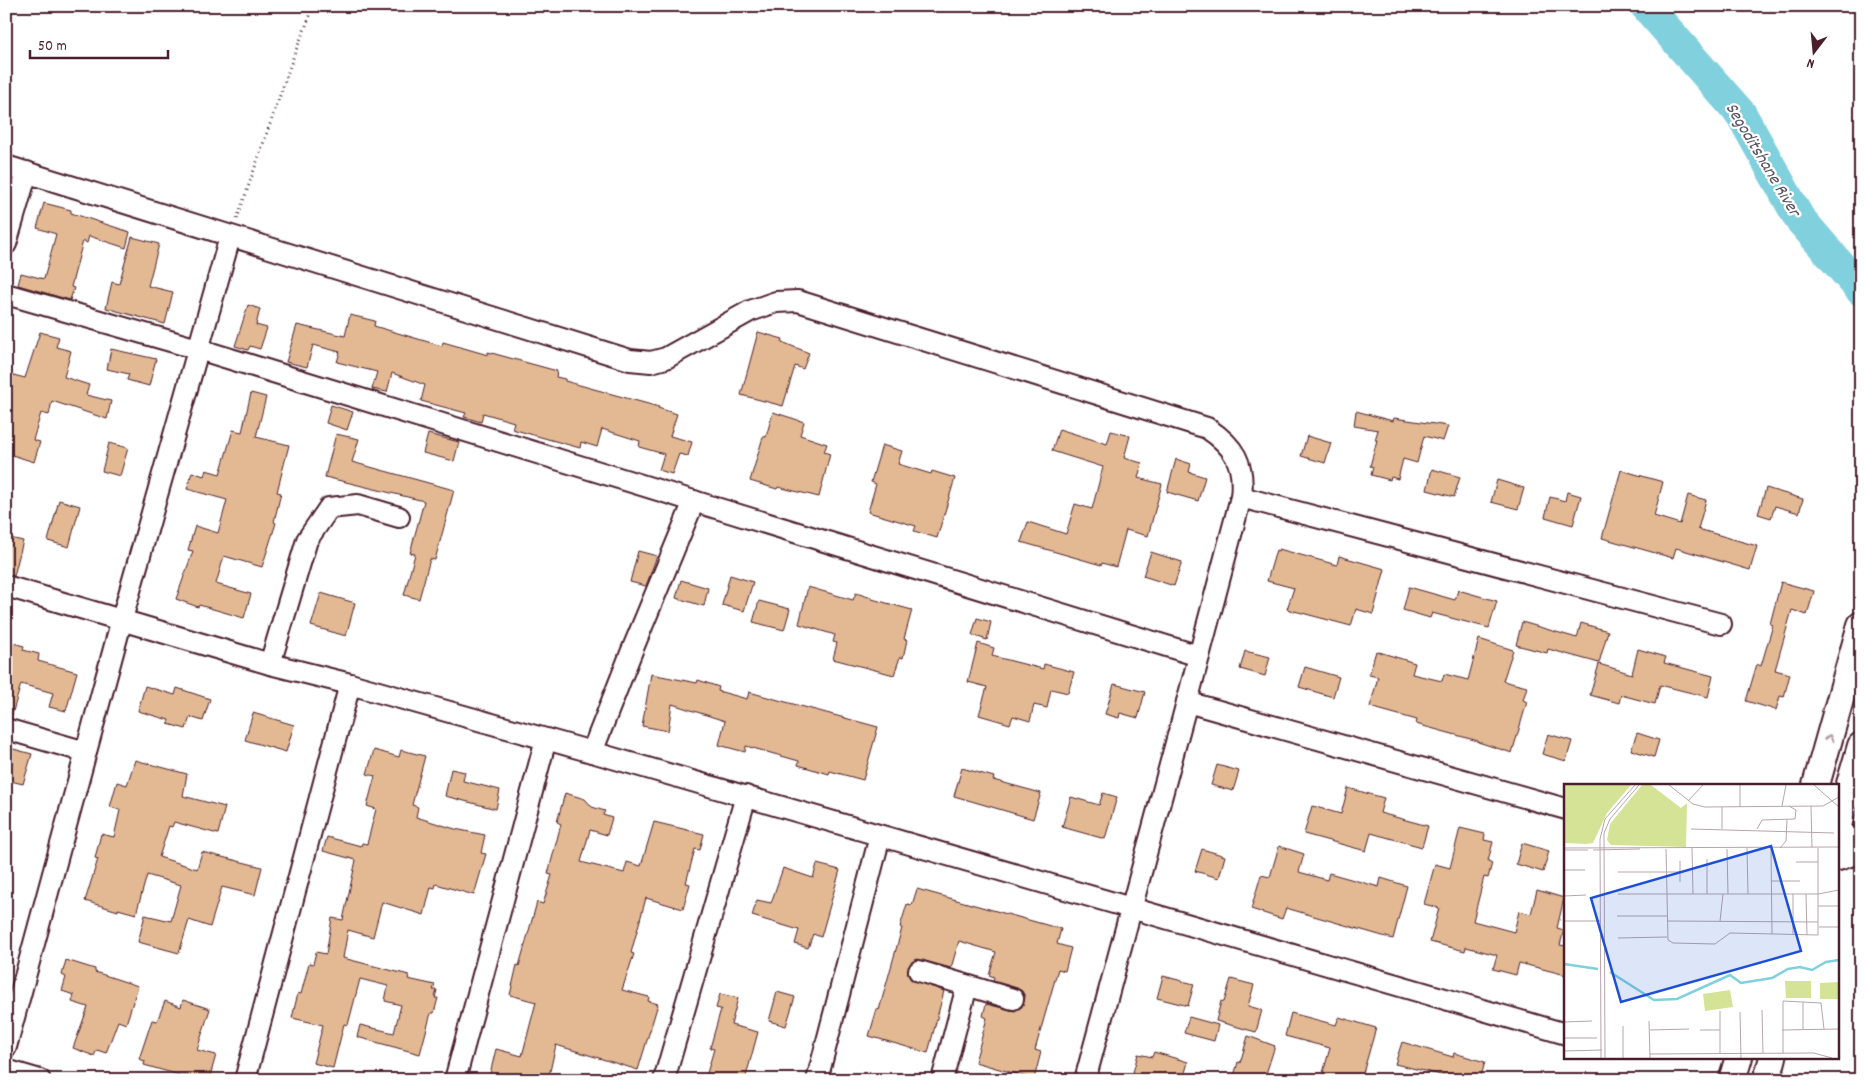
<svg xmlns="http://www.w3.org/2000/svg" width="1867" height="1086" viewBox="0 0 1867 1086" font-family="Dekko,sans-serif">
  <rect width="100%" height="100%" fill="#fff"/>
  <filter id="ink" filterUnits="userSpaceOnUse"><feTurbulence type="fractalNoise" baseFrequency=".02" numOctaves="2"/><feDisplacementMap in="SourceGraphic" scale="10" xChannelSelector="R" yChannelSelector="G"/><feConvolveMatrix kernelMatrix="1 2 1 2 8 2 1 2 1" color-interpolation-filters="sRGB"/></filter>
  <g filter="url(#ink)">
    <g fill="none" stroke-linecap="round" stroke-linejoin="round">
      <path stroke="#81d0de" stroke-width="32" d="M1646 6 1741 114 1799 218 1861 290"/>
    </g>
    <g fill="#e2b993" stroke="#4a1f2b">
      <path d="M44 203 71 210V213L130 232 126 248 89 236 87 243 83 241 71 287 74 288 70 300 18 285 21 273 44 279 56 234 37 228Z"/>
      <path d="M132 237 159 244 148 286 173 292 165 324 106 308 112 282 119 284Z"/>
      <path d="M248 305 260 309 256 325 267 328 260 349 250 346 248 350 235 346Z"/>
      <path d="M350 315 375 321 374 326 442 346 443 342 488 355V352L557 371 556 377 565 379V381L659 407 658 408 677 414 670 436 692 442 688 456 679 454 672 474 659 470 664 454 639 447 640 441 602 429 597 447 581 442 580 448 512 429 514 422 483 413 481 422 464 417 466 413 421 401 425 385 392 373 387 392 372 389 377 372 337 362 340 352 313 345 307 367 286 362 297 325 345 336Z"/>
      <path d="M40 332 59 337 56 347 71 351 64 377 89 385 86 395 111 401 107 419 52 401 49 415 41 413 33 440 40 442 34 462 6 453V373L25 378Z"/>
      <path d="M758 332 783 339 782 342 809 353 803 369 795 366 783 406 741 395Z"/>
      <path d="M111 349 156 359 149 386 127 380 129 374 107 369Z"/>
      <path d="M251 393 266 397 256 437 289 445 277 492 281 493 274 522 276 523 262 567 224 556 216 584 251 594 244 618 199 605 198 607 176 599 193 551 188 550 195 526 218 533 227 500 187 489 192 472 204 476 206 470 220 474 233 430 242 432Z"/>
      <path d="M331 405 353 412 347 430 326 423Z"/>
      <path d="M1356 411 1393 421 1394 418 1448 426 1443 441 1424 436 1417 463 1403 459 1398 479 1391 477 1390 480 1371 475 1373 467 1370 466 1377 440H1375L1378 430 1354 426Z"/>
      <path d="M773 412 804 422 800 435 827 444 824 452 830 454 819 497 778 487 777 489 750 481 763 437H766Z"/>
      <path d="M1059 429 1107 444 1111 431 1130 436 1124 458 1142 463 1138 478 1162 484 1148 536 1126 530 1116 567 1102 563 1101 565 1021 542 1028 522 1066 534 1075 504 1092 509 1103 467 1052 451Z"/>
      <path d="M336 434 359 439 352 462 454 490 435 560 430 559 419 599 404 595 415 554 410 553 424 501 325 477Z"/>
      <path d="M428 434 459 442 454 461 423 453Z"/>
      <path d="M1307 436 1331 443 1325 463 1301 456Z"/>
      <path d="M109 443 128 448 120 476 102 471Z"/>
      <path d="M882 445 902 451 898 464 931 474 932 471 955 478 937 538 914 531 916 526 868 512 876 484 871 482Z"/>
      <path d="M1176 459 1191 464 1189 472 1205 477 1198 501 1167 492Z"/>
      <path d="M1432 469 1460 477 1454 497 1427 490Z"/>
      <path d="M1621 470 1663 482 1654 516 1680 524 1688 495 1706 500 1698 529 1757 546 1750 570 1676 548 1673 558 1602 538Z"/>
      <path d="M1497 480 1524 488 1518 509 1491 502Z"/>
      <path d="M1766 488 1803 499 1799 513 1775 506 1771 518 1758 514Z"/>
      <path d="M1567 492 1581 496 1573 525 1545 517 1550 497 1565 501Z"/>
      <path d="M59 500 80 506 69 547 48 541Z"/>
      <path d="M6 537 23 541 14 576 6 574Z"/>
      <path d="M1279 549 1337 565 1339 556 1385 569 1373 614 1356 609 1351 626 1287 609 1294 588 1267 581 1276 550 1278 551Z"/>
      <path d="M638 551 657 556 646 586 630 582Z"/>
      <path d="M1151 552 1182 562 1174 586 1143 576Z"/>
      <path d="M730 575 753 582 744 611 722 605Z"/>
      <path d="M681 580 708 588 704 606 676 598Z"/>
      <path d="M1781 582 1814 591 1807 615 1792 610 1775 670 1790 674 1784 697 1780 696 1776 710 1746 701 1757 664 1761 666 1773 625 1770 624Z"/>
      <path d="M808 587 853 600 856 593 872 598V599L912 610 904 639 907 640 903 658 900 657 894 675 833 659 837 643 833 642 835 635 799 624Z"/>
      <path d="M1409 587 1455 600 1458 590 1497 601 1489 628 1432 613 1430 618 1403 610Z"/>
      <path d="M321 593 355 603 346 636 311 626Z"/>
      <path d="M759 601 790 609 784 630 753 622Z"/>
      <path d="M977 618 991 622 987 640 972 635Z"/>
      <path d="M1522 622 1577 638 1581 623 1608 631 1599 663 1548 649 1547 653 1516 645Z"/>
      <path d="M1479 639 1513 650 1503 681 1527 687 1523 700 1527 702 1512 753 1478 742V741L1416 724 1417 720 1370 707 1378 677 1369 675 1376 651 1415 663 1412 674 1442 681 1444 674 1468 680Z"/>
      <path d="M6 641 24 646 23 650 39 654 38 661 77 672 66 711 49 707 53 693 21 684 11 718 6 717Z"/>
      <path d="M978 643 994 648 992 656 1043 669 1044 664 1074 672 1068 693 1051 689 1047 708 1034 705 1030 721 1013 716 1010 724 979 715 987 687 968 682Z"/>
      <path d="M1638 649 1666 657 1664 663 1713 676 1708 697 1660 685 1655 704 1621 695 1619 703 1590 695 1599 664 1632 674Z"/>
      <path d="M1245 651 1270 657 1265 676 1240 669Z"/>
      <path d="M1305 667 1339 677 1333 697 1299 687Z"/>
      <path d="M651 674 697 683 698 680 719 687 718 691 747 699 749 692 878 727 863 780 830 771 829 774 798 765 799 761 746 746 745 752 719 745 725 721 672 704 668 731 642 726Z"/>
      <path d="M1114 684 1145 692 1138 718 1120 713 1119 718 1105 714Z"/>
      <path d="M145 686 175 695 177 688 210 699 203 721 190 717 186 729 168 724 169 720 138 711Z"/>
      <path d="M253 713 294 725 286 752 245 740Z"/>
      <path d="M1637 733 1659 740 1654 757 1631 750Z"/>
      <path d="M1548 734 1572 741 1566 761 1542 754Z"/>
      <path d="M6 747 32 754 23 784 6 780Z"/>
      <path d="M374 750 399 757 401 750 425 756 412 805 418 807 416 817 455 829 485 835 481 853 486 854 474 895 436 884 435 888 431 887 424 915 382 902 373 937 348 930 343 958 409 975 408 979 435 985 433 990H437L435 998H438L434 1013H431L420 1054 357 1037 360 1025 394 1033 401 1005 385 1001 388 986 360 979 348 1025 344 1024 333 1068 313 1063 323 1025 292 1018 298 993 301 994 309 963 313 964 316 952 326 954 332 918 343 920 356 860 323 851 327 837 361 846 362 843 367 844 376 809 367 806 375 776 367 774Z"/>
      <path d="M135 760 187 774 183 796 225 807 218 834 174 822 172 827 169 826 159 857 197 869 202 852 262 867 255 895 222 887 210 927 189 920 179 953 138 942 145 915 171 921 181 885 147 875 136 914 118 909V911L85 901 98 859 95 858 101 834 114 837 120 810 110 807 117 782 127 785Z"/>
      <path d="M1217 765 1239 771 1233 791 1211 785Z"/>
      <path d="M962 768 994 777 993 780 1041 793 1033 819 954 796Z"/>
      <path d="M451 769 465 772 463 781 500 790 496 809 445 796Z"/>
      <path d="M1348 788 1384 798 1380 813 1428 826 1422 847 1371 833 1366 851 1304 834 1312 806 1341 814Z"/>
      <path d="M565 793 585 799 592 807 605 811 603 815 612 818 607 835 590 830 581 862 624 873 627 862 641 866 654 822 704 834 700 850 695 849 686 883 690 884 683 909 646 898 631 953 634 954 622 990 649 997 648 1001 658 1004 638 1070 556 1045 548 1080H496L489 1078 496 1049 522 1056 536 1002 510 995 517 965 519 966 537 902 543 904 552 875 548 874 561 824 557 822Z"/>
      <path d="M1103 793 1117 797 1105 839 1062 827 1071 797 1099 805Z"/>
      <path d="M1460 828 1485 834 1484 840 1493 842 1488 861 1492 863 1488 878 1484 877 1473 921 1514 932 1519 911 1531 914 1537 890 1564 898 1557 928 1564 930 1560 945 1566 946V975L1519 963 1516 975 1493 969 1497 955 1466 947 1465 951 1430 942 1439 908 1424 904 1435 864 1450 868Z"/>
      <path d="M1522 843 1549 851 1543 872 1516 864Z"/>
      <path d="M1279 846 1304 854 1299 872 1327 880 1329 873 1379 887 1381 878 1407 886 1393 939 1286 908 1282 919 1251 909 1261 875 1270 877Z"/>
      <path d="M1202 849 1225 856 1219 878 1195 871Z"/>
      <path d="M817 864 840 870 821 937 813 934 808 948 795 944 799 930 752 916 757 900 771 903 783 868 813 878Z"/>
      <path d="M917 889 1061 929 1057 944 1071 948 1065 971 1058 969 1035 1050 1041 1052 1034 1079 975 1062 987 1018 983 1016 986 1004 1015 1011 1021 1007 1024 1002 1025 997 1022 991 1017 988 993 981 994 977 989 975 996 952 959 941 951 968 917 959 911 963 908 968V974L911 979 944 991 928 1053 869 1036 877 1009 879 1010 902 928 900 927 907 904 912 905Z"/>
      <path d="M66 960 95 969V972L138 986 126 1024 118 1021 106 1053 97 1050 94 1056 73 1048 88 1007 72 1002 74 995 62 991 66 977 62 975Z"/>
      <path d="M1163 976 1194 984 1188 1006 1157 998Z"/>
      <path d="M1231 979 1254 985 1248 1006 1262 1010 1256 1032 1216 1021 1221 1001 1224 1002Z"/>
      <path d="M777 992 795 997 786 1026 769 1021Z"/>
      <path d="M720 994 738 998 731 1025 758 1032 745 1080H705L714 1049 710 1048 721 1009 716 1008Z"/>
      <path d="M183 1000 210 1009 197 1050 216 1055 209 1080H197L151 1067 144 1065 145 1061 139 1059 152 1020 157 1021 165 1001 181 1007Z"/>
      <path d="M1291 1013 1336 1025 1339 1017 1376 1028 1361 1080H1321L1330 1048 1285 1036Z"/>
      <path d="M1189 1017 1218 1025 1214 1041 1184 1033Z"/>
      <path d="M1248 1036 1275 1046 1264 1080H1248L1234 1076 1238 1062 1240 1063Z"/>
      <path d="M1402 1042 1453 1057 1454 1053 1485 1062 1480 1080H1462L1395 1064Z"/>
      <path d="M1154 1052 1188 1062 1183 1080H1131L1138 1054 1152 1057Z"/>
    </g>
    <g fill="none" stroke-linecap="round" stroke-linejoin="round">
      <g stroke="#4a1f2b" stroke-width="24">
        <g id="minor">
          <path d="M6 166 630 360 651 362 666 358 750 311 776 302 798 301 1207 428C1234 446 1245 463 1241 497L1187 702 1085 1080"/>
          <path d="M6 244 27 172"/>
          <path d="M6 294 198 349 1199 656"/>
          <path d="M1241 497 1721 624"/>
          <path d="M6 586 270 664 350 684 592 752 1566 1034"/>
          <path d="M270 664 307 540 329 508 358 505 399 517"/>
          <path d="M1187 702 1566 809"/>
          <path d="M6 729 86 752"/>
          <path d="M592 752 631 653 694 501"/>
          <path d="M1838 833 1861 840"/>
          <path d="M919 971 1013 999"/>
          <path d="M6 1047 122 619 230 237"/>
          <path d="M6 1070 40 1080"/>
          <path d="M245 1080 350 684"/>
          <path d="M455 1080 546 739"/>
          <path d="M664 1080 746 796"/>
          <path d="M817 1080 880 836"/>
          <path d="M942 1080 967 986"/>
        </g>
      </g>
      <g stroke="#4a1f2b" stroke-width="30">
        <g id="major">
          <path d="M1816 785 1861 625"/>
          <path d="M1838 825 1861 746"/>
          <path d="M1838 857 1861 849"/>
          <path d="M1732 1080 1739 1057"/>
          <path d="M1767 1080 1773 1057"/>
        </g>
      </g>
      <path stroke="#4a1f2b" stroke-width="3" stroke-dasharray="1 4" stroke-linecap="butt" d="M237 219 294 55 314 6"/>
      <use href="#minor" stroke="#fff" stroke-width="20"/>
      <use href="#major" stroke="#fff" stroke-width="26"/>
    </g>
    <defs><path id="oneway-chevron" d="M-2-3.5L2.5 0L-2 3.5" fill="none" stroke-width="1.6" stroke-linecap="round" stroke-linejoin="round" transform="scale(1.25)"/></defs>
    <use stroke="#ae9aa0" href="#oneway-chevron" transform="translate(1829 738) rotate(-74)"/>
  </g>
  <g text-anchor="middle" stroke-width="4.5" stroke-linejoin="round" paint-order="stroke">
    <g font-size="18" font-style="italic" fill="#5a5461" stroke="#fff">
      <text transform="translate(1764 159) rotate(59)" y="6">Segoditshane River</text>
    </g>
  </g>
  <g transform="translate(1564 784)">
    <rect width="275" height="275" fill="#fff"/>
    <path d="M1 1H67L43 29 29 59 22 60 0 59ZM78 1H87L117 24 123 19 122 63 47 61 43 56 46 40ZM221 197H247V214H222ZM275 198V215H256V199ZM166 206 169 223 141 227 139 210Z" fill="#d5e396"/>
    <path fill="none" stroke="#81d0de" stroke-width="2.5" d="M0 180 34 185M46 188 90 216 113 215 166 191 177 199 208 194 224 185 236 183 248 186 262 178 275 176"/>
    <path fill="none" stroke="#b7a5aa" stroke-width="1" d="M105 1 129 20 141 23 259 22 275 13M176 1V23M250 1 275 23M124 17 139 1M218 22 222 1M247 22 248 63M127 45 270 49M158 45V23M193 45 198 36 231 35 232 26 225 22M0 64 275 63M128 64 129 110M183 64 184 110M207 64 208 150M216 64 222 57 223 36M102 65 104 156 109 159 151 160 166 149 254 151V64M163 65 164 110M0 66H24M29 66 76 65M116 77V98M232 78H254M0 86H21M54 88H116M208 97H236M54 110H254L275 106M143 110V75M229 110V151M242 110 243 151M0 112 22 111M254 122H275M53 132H103M0 137H36M103 137 254 138M156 137 159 110M255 143H275M54 154 103 153M239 218V245M198 226 199 269M176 228 177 274M85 237 86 274M0 238 28 237M59 242V274M86 246 125 245M136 246H156M218 246 275 245M0 254H33M0 267 38 266M156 269V227M219 269V217L257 219 260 245M86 270 250 269 268 274M37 274 36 55 41 35 71 1M41 274 40 49 46 35 75 1"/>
    <path fill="#1d4ed8" fill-opacity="0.15" stroke="#1d4ed8" stroke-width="2.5" d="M207 62 237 167 57 218 27 114Z"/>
    <rect width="275" height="275" fill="none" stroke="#4a1f2b" stroke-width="2.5"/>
  </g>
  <rect width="1867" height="1086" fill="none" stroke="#fff" stroke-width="25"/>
  <rect x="12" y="12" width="1842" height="1061" fill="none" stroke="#4a1f2b" stroke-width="2" filter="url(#ink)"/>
  <g transform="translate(1814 52) rotate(196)" stroke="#ffffff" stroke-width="4" paint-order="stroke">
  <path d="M0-4L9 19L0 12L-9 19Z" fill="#4a1f2b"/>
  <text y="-8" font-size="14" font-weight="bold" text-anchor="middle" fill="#4a1f2b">N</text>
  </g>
  <path d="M30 50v8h138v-8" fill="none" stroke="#4a1f2b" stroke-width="2.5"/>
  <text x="38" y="50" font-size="15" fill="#4a1f2b" stroke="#ffffff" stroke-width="4" paint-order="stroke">50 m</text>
</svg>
